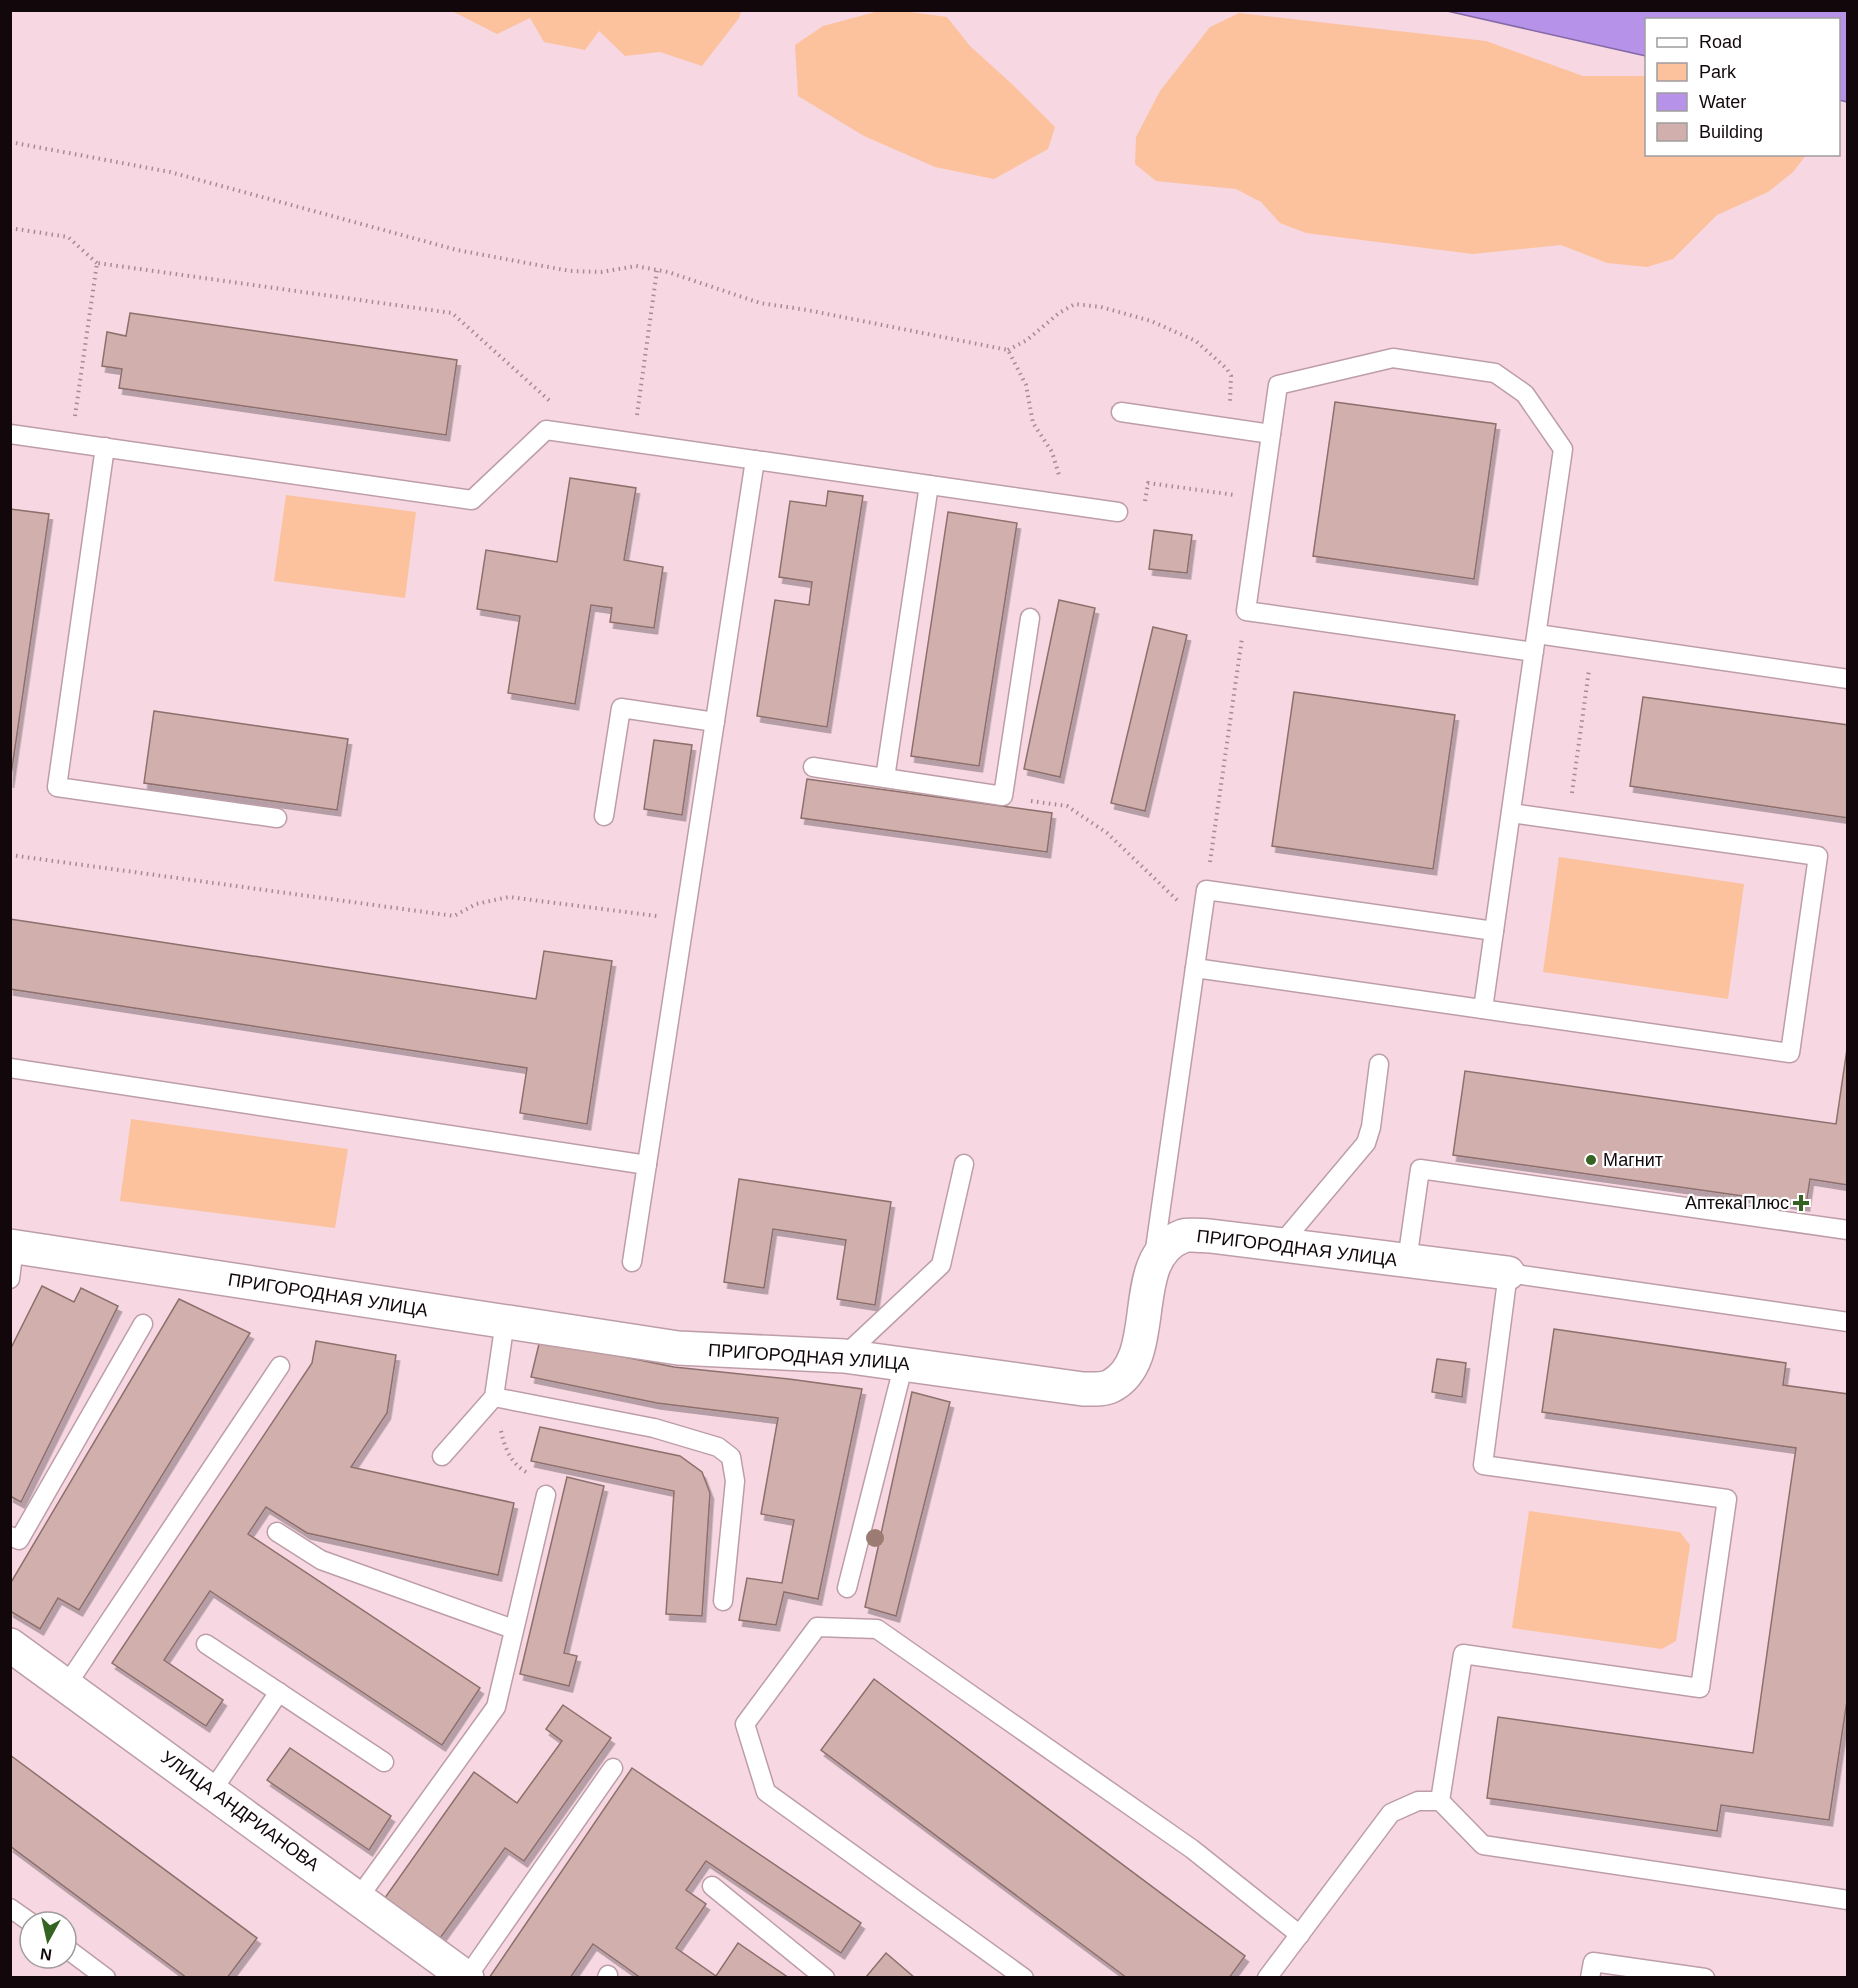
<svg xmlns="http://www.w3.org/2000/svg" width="1858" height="1988" viewBox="0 0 1858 1988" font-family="Helvetica,sans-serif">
  <defs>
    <filter id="shadow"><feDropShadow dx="3.5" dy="6" stdDeviation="0" flood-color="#0004"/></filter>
  </defs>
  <rect width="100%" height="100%" fill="#f7d7e1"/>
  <g fill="#fbc29d">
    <path d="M452 11H741L739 18 702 66 660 52 625 56 599 31 585 50 544 42 530 18 497 34Z"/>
    <path d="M879 11H903L947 17 970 46 1013 85 1055 127 1048 149 994 179 935 167 864 136 798 96 795 45 823 26Z"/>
    <path d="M1239 13 1486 41 1583 76H1646V154L1806 155 1793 172 1768 192 1717 215 1673 259 1647 267 1607 263 1561 245 1473 254 1306 233 1280 223 1261 202 1236 189 1156 181 1135 164 1136 137 1160 91 1210 27Z"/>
    <path d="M286 495 416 512 405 598 274 581Z"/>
    <path d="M1559 857 1744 884 1728 999 1543 972Z"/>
    <path d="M131 1119 348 1149 335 1228 120 1201Z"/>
    <path d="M1529 1511 1680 1532 1690 1545 1676 1641 1662 1649 1512 1628Z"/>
  </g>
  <path fill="#b693e9" stroke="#8569a7" stroke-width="1.5" d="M1447 11H1847V102L1839 100 1838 20H1646V56Z"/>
  <g fill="#d0afac" stroke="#8d6f6c" stroke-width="1.5" filter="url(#shadow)">
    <path d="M130 313 457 360 446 435 119 388 122 369 102 366 107 332 126 336Z"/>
    <path d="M1335 402 1496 424 1474 579 1313 556Z"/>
    <path d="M570 478 636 488 624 560 663 567 654 628 610 622 612 608 591 605 575 704 508 693 520 616 477 609 486 550 557 562Z"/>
    <path d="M828 491 863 496 827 727 757 716 775 600 809 605 812 582 779 577 790 501 826 506Z"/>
    <path d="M10 509 49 514 10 782Z"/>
    <path d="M948 512 1017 523 979 766 911 756Z"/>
    <path d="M1154 530 1192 535 1187 573 1149 569Z"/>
    <path d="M1059 600 1095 608 1060 777 1024 769Z"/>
    <path d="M1153 627 1187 635 1145 811 1111 803Z"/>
    <path d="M1294 692 1455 715 1433 869 1272 846Z"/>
    <path d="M1643 697 1848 725V818L1630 786Z"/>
    <path d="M154 711 348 739 337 810 144 783Z"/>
    <path d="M654 740 692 745 682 815 644 809Z"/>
    <path d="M807 779 1052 813 1047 852 801 818Z"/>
    <path d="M10 919 536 999 544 951 612 961 587 1124 520 1113 527 1068 10 989Z"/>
    <path d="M1848 1042V1185L1810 1179 1806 1205 1453 1155 1465 1071 1836 1124Z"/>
    <path d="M739 1179 891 1202 875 1305 837 1299 846 1240 773 1229 764 1288 724 1282Z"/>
    <path d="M42 1286 74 1302 81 1288 118 1306 21 1502 10 1496V1350Z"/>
    <path d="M179 1299 250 1333 79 1610 58 1598 40 1629 10 1611V1584Z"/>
    <path d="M1554 1329 1786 1363 1783 1385 1848 1394V1694L1829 1820 1721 1805 1717 1831 1487 1798 1498 1717 1753 1753 1788 1503 1796 1448 1542 1412Z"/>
    <path d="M540 1340 674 1367 789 1379 862 1389 818 1599 784 1592 776 1625 739 1620 747 1578 782 1583 794 1520 761 1514 778 1418 657 1403 531 1377Z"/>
    <path d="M316 1341 396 1355 387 1413 351 1467 514 1503 498 1575 307 1533 266 1507 248 1534 480 1688 442 1745 210 1591 164 1660 223 1700 206 1726 112 1663 312 1363Z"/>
    <path d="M1437 1359 1466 1363 1462 1397 1432 1392Z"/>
    <path d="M912 1392 950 1402 896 1616 865 1607Z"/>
    <path d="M540 1427 680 1456 702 1472 710 1493 702 1616 666 1614 674 1491 531 1461Z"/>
    <path d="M567 1477 604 1486 564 1653 577 1656 569 1686 520 1674Z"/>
    <path d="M874 1679 1245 1956 1229 1978H1127L821 1750Z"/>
    <path d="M563 1705 611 1738 524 1861 505 1848 438 1941 382 1902 474 1772 517 1803 562 1741 546 1729Z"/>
    <path d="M290 1748 391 1816 369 1850 267 1780Z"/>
    <path d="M10 1755 257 1938 227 1978H187L10 1846Z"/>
    <path d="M632 1768 861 1923 841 1953 706 1861 686 1890 706 1904 676 1948 716 1976 738 1943 789 1978H641L593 1944 570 1978H489Z"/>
    <path d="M886 1953 915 1978 866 1977Z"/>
  </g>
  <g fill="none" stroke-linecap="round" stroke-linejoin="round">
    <g stroke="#bd9ea7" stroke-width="21">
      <g id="lane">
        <path d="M1121 412 1271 434"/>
        <path d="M10 434 472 500 546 430 1118 512"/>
        <path d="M105 447 57 787 277 818"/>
        <path d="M1537 634 1848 679"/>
        <path d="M813 767 1003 796 1030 618"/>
        <path d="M885 778 929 485"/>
        <path d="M604 816 621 708 715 722"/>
        <path d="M1195 968 1790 1053 1818 856 1511 813"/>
        <path d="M1483 1009C1509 822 1536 636 1563 449L1525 394 1495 373 1393 358 1278 385 1246 611 1534 652"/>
        <path d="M10 1068 647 1165"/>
        <path d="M1281 1244 1366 1143 1371 1127 1379 1064"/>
        <path d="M1154 1256 1206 890 1494 931"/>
        <path d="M1407 1261 1420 1169 1848 1230"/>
        <path d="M632 1262 755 460"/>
        <path d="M10 1279 14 1247"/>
        <path d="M844 1356 941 1265 964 1164"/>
        <path d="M494 1397 654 1428 718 1447 731 1457 735 1481 723 1601"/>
        <path d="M442 1456 494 1397 505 1321"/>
        <path d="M277 1532 321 1560 513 1629"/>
        <path d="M10 1536 19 1540 143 1324"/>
        <path d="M847 1588 904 1363"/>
        <path d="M206 1644 384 1762"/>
        <path d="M66 1686 280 1366"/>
        <path d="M212 1791 279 1692"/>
        <path d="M1440 1801 1463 1654 1700 1688 1727 1499 1483 1465 1508 1273 1848 1322"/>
        <path d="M712 1886 825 1978"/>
        <path d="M359 1897 496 1707 546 1495"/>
        <path d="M10 1908 30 1922"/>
        <path d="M66 1948 106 1978"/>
        <path d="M467 1977 613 1768"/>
        <path d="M607 1978 608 1975"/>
        <path d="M1024 1978 766 1792 745 1724 817 1627 877 1629 1192 1849 1300 1935"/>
        <path d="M1267 1978 1391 1813 1418 1801H1440L1483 1845 1848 1900"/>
        <path d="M1590 1978 1593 1962 1705 1978"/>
      </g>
    </g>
    <g stroke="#bd9ea7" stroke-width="36">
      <g id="street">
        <path d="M10 1246 678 1348 844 1356 1083 1389C1092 1389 1103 1390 1111 1386 1164 1358 1124 1258 1183 1236 1190 1234 1202 1236 1210 1236L1508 1273"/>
        <path d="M10 1645 467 1978"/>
      </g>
    </g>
    <g stroke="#a58c94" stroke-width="4" stroke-dasharray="1.5 4.5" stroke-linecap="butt">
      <path d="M10 142 170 172 457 250 570 271 601 272 636 266 668 272 760 303 807 310 1008 350 1026 385 1033 423 1052 452 1059 475"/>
      <path d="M10 228 68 237 97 263"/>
      <path d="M1008 350 1027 340 1059 313 1075 304 1101 307 1151 321 1196 341 1227 369 1231 376 1230 401"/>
      <path d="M637 415 657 270"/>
      <path d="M75 416 97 263 452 313 551 402"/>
      <path d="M1145 501 1148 483 1235 495"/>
      <path d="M1572 793 1589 670"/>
      <path d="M1031 801 1067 806 1107 833 1177 900"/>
      <path d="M10 855 454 916 476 904 509 897 657 916"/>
      <path d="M1210 862 1242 638"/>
      <path d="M501 1431C505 1449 511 1464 528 1473"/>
    </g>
    <use href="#lane" stroke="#fff" stroke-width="18"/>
    <use href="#street" stroke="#fff" stroke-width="33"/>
  </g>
  <circle fill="#9c7b72" cx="875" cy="1538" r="9"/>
  <g fill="#356322" stroke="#fff" stroke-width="2">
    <circle cx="1591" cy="1160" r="6"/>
    <path d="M1798 1194h6v6h6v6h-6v6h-6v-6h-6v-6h6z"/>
  </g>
  <g text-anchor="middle" stroke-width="4.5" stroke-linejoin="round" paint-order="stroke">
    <g font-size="18" fill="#12080c" stroke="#fff" text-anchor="start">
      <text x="1603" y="1166">Магнит</text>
      <text x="1789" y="1209" text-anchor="end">АптекаПлюс</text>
    </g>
    <g font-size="18" fill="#12080c" stroke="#fff">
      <text transform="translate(1297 1248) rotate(7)" y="6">ПРИГОРОДНАЯ УЛИЦА</text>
      <text transform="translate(328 1295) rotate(9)" y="6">ПРИГОРОДНАЯ УЛИЦА</text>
      <text transform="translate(809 1357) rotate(4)" y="6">ПРИГОРОДНАЯ УЛИЦА</text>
      <text transform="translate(240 1811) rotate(36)" y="6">УЛИЦА АНДРИАНОВА</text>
    </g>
  </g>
  <rect width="1858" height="1988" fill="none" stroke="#12080c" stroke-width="24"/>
  <rect x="1645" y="18" width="195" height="138" fill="#ffffff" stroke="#a09c9e" stroke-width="1.5"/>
  <rect x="1657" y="38" width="30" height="9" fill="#ffffff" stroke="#a09c9e" stroke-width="1.5"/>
  <text x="1699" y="48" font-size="18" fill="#12080c">Road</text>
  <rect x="1657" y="63" width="30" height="18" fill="#fbc29d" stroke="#a09c9e" stroke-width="1.5"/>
  <text x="1699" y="78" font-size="18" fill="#12080c">Park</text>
  <rect x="1657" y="93" width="30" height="18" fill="#b693e9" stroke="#a09c9e" stroke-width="1.5"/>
  <text x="1699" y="108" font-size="18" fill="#12080c">Water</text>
  <rect x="1657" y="123" width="30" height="18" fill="#d0afac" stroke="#a09c9e" stroke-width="1.5"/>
  <text x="1699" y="138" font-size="18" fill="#12080c">Building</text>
  <g transform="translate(48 1940) rotate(188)"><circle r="28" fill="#ffffff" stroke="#a09c9e" stroke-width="1.5"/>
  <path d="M0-4.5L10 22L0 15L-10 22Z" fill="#356322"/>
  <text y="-9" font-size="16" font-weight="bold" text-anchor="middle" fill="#12080c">N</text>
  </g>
</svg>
